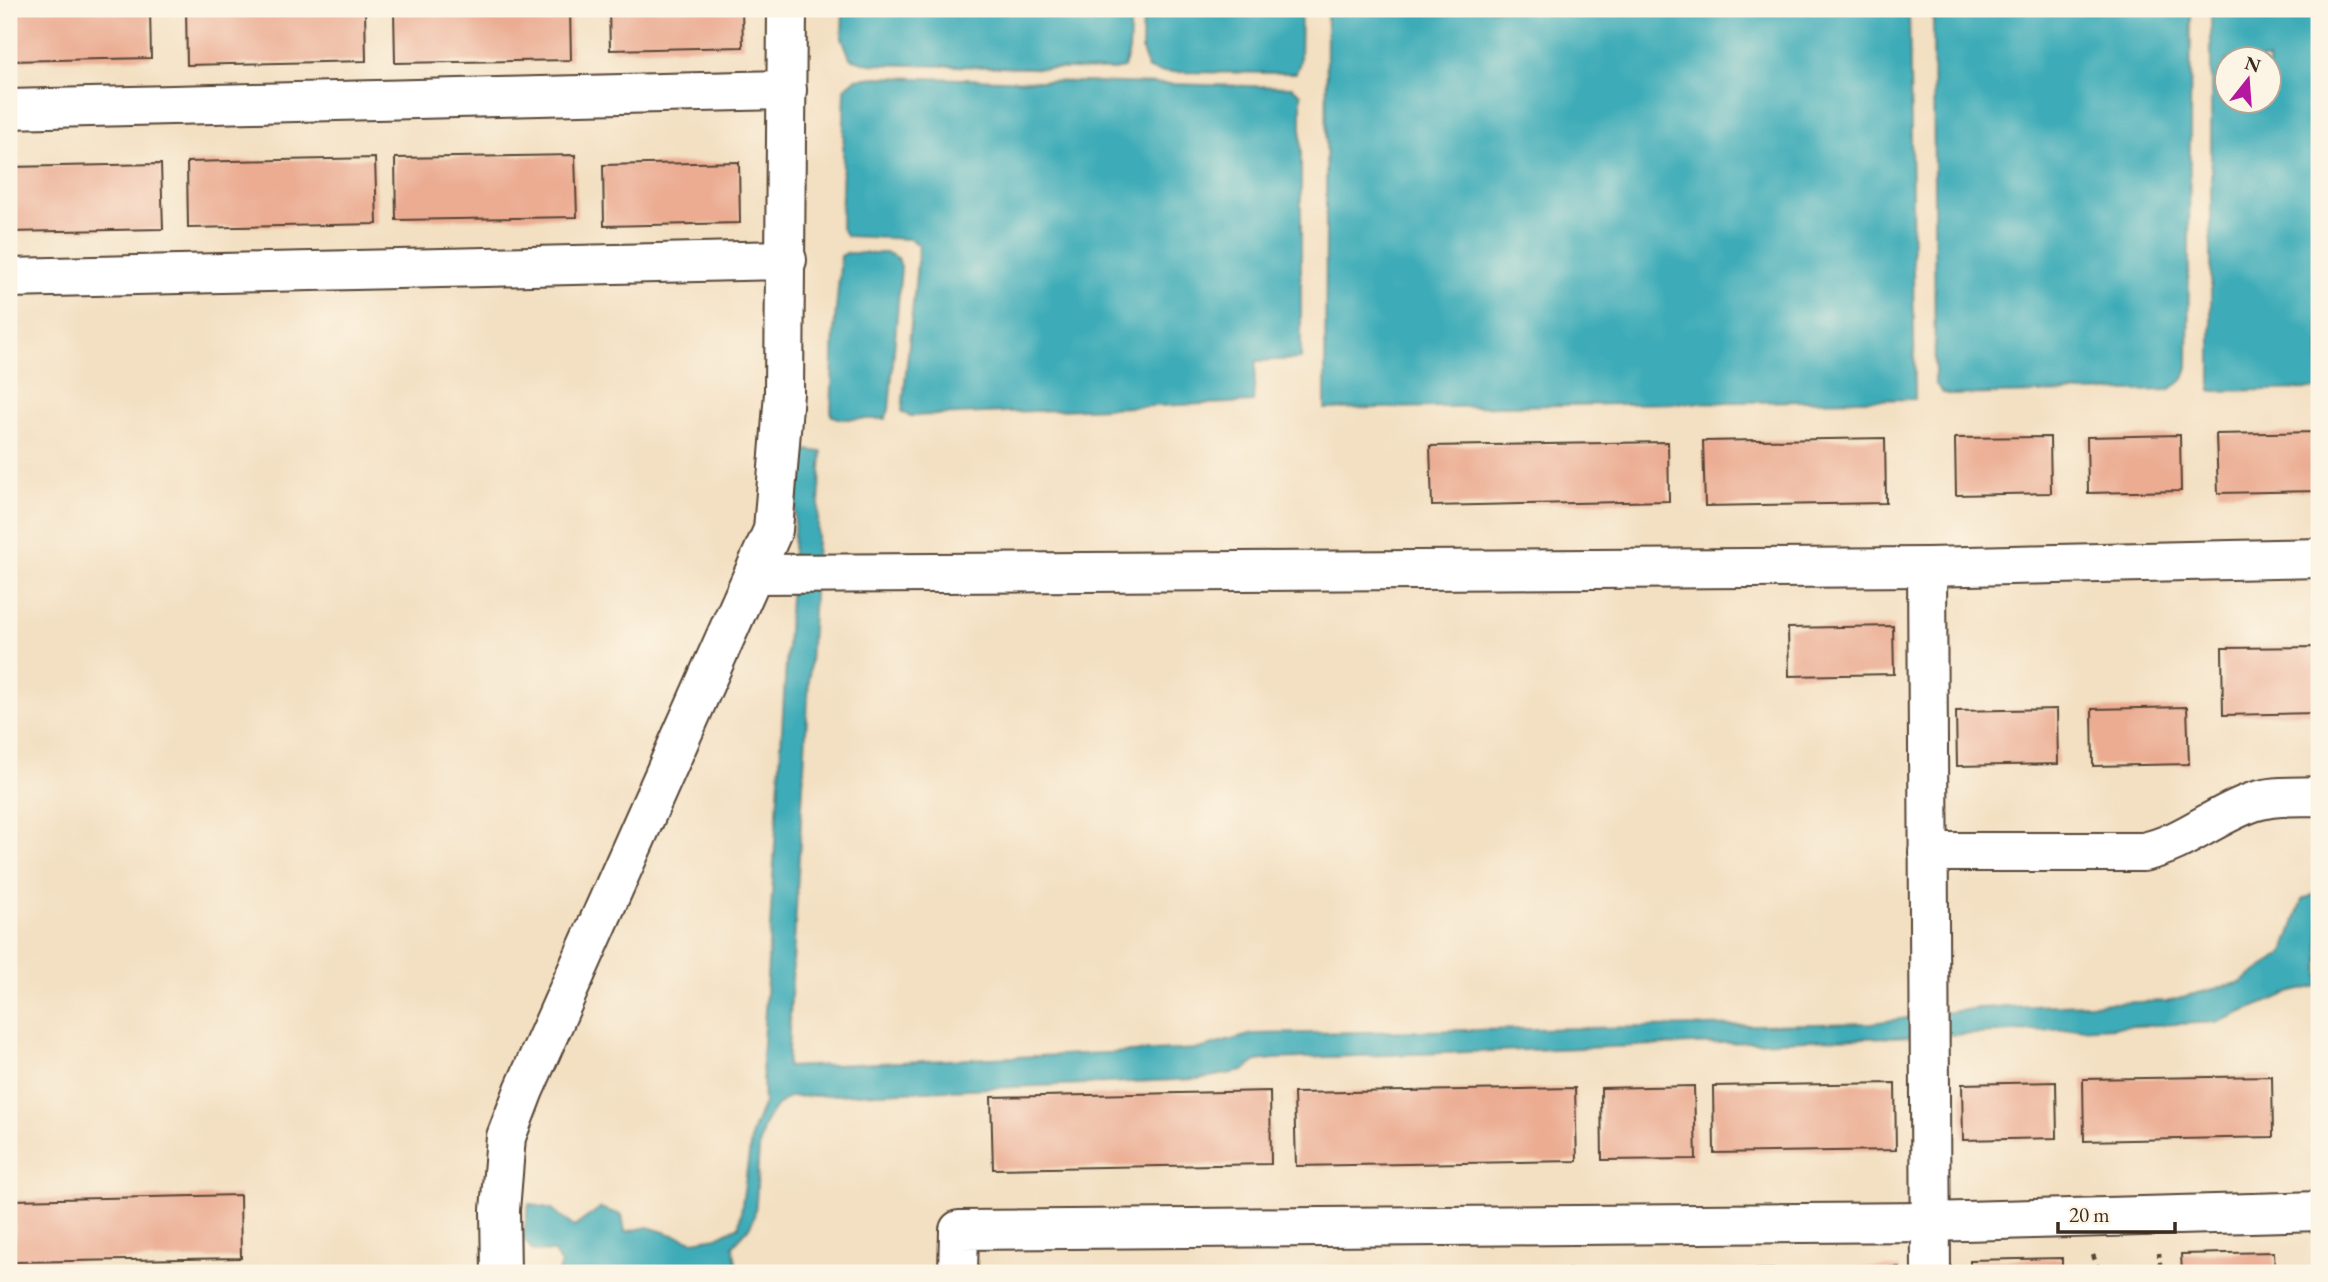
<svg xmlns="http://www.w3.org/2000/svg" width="2328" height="1282" viewBox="0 0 2328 1282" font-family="'EB Garamond',serif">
  <rect width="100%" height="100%" fill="#fcf5e5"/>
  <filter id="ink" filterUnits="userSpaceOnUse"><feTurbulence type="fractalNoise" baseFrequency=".0143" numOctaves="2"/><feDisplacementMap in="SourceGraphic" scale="14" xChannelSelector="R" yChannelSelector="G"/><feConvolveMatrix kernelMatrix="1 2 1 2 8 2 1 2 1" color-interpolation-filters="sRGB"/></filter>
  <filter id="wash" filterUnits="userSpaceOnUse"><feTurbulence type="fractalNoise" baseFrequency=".00686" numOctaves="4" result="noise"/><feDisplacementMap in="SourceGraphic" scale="28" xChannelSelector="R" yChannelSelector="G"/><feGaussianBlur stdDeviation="1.57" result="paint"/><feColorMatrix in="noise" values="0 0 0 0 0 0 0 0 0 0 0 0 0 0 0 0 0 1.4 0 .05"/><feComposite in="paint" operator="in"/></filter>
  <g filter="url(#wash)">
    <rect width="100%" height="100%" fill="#f3dfc1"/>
    <g fill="#3cacb8" stroke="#3c6b6b" stroke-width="2" fill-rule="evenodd">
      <path d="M843 9H1131L1129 51 1124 68 1113 70 870 64 850 58 842 37Z"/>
      <path d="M1143 9H1301L1300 62 1296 73 1159 72 1148 69 1142 50Z"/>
      <path d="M1327 9H1909L1915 399 1325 409Z"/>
      <path d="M1933 9H2191L2188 367 2184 379 2169 390 1951 395 1943 393 1935 383Z"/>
      <path d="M2211 9H2319V389L2211 391ZM2226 60H2268V102H2226Z"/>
      <path d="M877 77 1292 87 1301 94V359L1256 361 1253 402 910 416 902 412 919 245 910 239 847 236 841 228 845 88 856 79Z"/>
      <path d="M847 253H887L898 258 901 267 889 410 885 419H840L831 415 834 331 841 256Z"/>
      <path d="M799 449 822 452 787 1067 1199 1049 1253 1034 1872 1023 1979 1008 2166 1001 2242 982 2284 952 2302 900 2319 892V986L2292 992 2218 1022 1974 1034 1273 1059 1257 1061 1243 1071 1198 1079 789 1097C746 1122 763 1174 754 1216 751 1230 741 1235 733 1246L738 1273H557L561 1265 554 1252 533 1251 523 1238 529 1204 552 1209 574 1227 600 1208 622 1215 625 1232 648 1227 693 1241 717 1237 739 1226 752 1133 764 1103 762 1060Z"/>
    </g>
    <g id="blocks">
      <g fill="#ebac92">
        <path d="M9 9H150L151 58 9 61Z"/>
        <path d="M186 9H365L366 61 187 65Z"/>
        <path d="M394 9H570L571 60 395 63Z"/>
        <path d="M609 9H742L743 47 610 50Z"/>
        <path d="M575 155 577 217 396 220 395 158Z"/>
        <path d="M375 158 377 224 188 228 187 162Z"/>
        <path d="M739 162 740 223 604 226 603 165Z"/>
        <path d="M161 164 163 229 9 232V167Z"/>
        <path d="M2319 432V491L2218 493 2216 434Z"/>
        <path d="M2180 435 2181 491 2088 493 2087 437Z"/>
        <path d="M2050 437 2051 493 1956 495 1955 438Z"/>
        <path d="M1885 438 1886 503 1705 506 1703 441Z"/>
        <path d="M1668 442 1669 501 1432 506 1430 446Z"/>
        <path d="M1893 626 1894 674 1789 676 1788 628Z"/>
        <path d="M2319 647V713L2223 715 2222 648Z"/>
        <path d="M2187 707 2189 764 2093 766 2092 709Z"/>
        <path d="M2057 709 2058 764 1957 766 1956 711Z"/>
        <path d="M2272 1076 2273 1137 2084 1141 2083 1079Z"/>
        <path d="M2316 1077H2319V1129H2317Z"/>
        <path d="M2056 1082 2057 1138 1963 1140 1962 1084Z"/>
        <path d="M1895 1083 1896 1150 1714 1153 1713 1086Z"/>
        <path d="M1694 1086 1696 1159 1602 1160 1601 1088Z"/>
        <path d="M1575 1088 1577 1161 1296 1166 1294 1093Z"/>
        <path d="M1270 1091 1271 1164 993 1169 991 1097Z"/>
        <path d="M240 1195 241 1258 15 1262 13 1200Z"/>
        <path d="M2274 1252 2275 1273H2182L2181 1254Z"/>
        <path d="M2062 1258V1273H1970V1260Z"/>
        <path d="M1900 1267V1273H1722V1270Z"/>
        <path d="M1584 1269V1273H1501V1271Z"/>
        <path d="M1698 1270V1273H1637V1271Z"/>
      </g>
    </g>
  </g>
  <g filter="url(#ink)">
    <use href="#blocks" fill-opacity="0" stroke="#574536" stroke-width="2"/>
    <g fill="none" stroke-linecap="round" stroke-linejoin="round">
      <g stroke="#574536" stroke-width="42">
        <g id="minor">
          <path d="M9 109 787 90"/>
          <path d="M9 278 787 260"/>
          <path d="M1927 567 1931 1273"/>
          <path d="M754 574 1927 567 2319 558"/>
          <path d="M1928 852H2143C2184 844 2214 815 2253 802 2275 795 2297 797 2319 796"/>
          <path d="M501 1273 500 1210 506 1137 524 1090 773 530 784 393 787 9"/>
          <path d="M958 1273 959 1230 1931 1222 2319 1211"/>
        </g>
      </g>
      <g stroke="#574536" stroke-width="4.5" stroke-dasharray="5 5" stroke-linecap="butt">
        <path d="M2093 1255 2100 1273"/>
        <path d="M2151 1273 2160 1264 2159 1253"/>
      </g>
      <use href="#minor" stroke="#fff" stroke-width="38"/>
    </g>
  </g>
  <rect width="2328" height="1282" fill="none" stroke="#fcf5e5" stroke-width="35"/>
  <g transform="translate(2248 80) rotate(17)"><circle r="33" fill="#fcf5e5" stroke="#afa495" stroke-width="2"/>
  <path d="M0-5L12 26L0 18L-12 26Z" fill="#b5179e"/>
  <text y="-10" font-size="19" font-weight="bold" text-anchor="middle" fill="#3b2a1e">N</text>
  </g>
  <path d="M2058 1222v10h117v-10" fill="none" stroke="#3b2a1e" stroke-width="3.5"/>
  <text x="2069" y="1222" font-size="21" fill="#3b2a1e" stroke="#fcf5e5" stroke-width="5" paint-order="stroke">20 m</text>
</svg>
